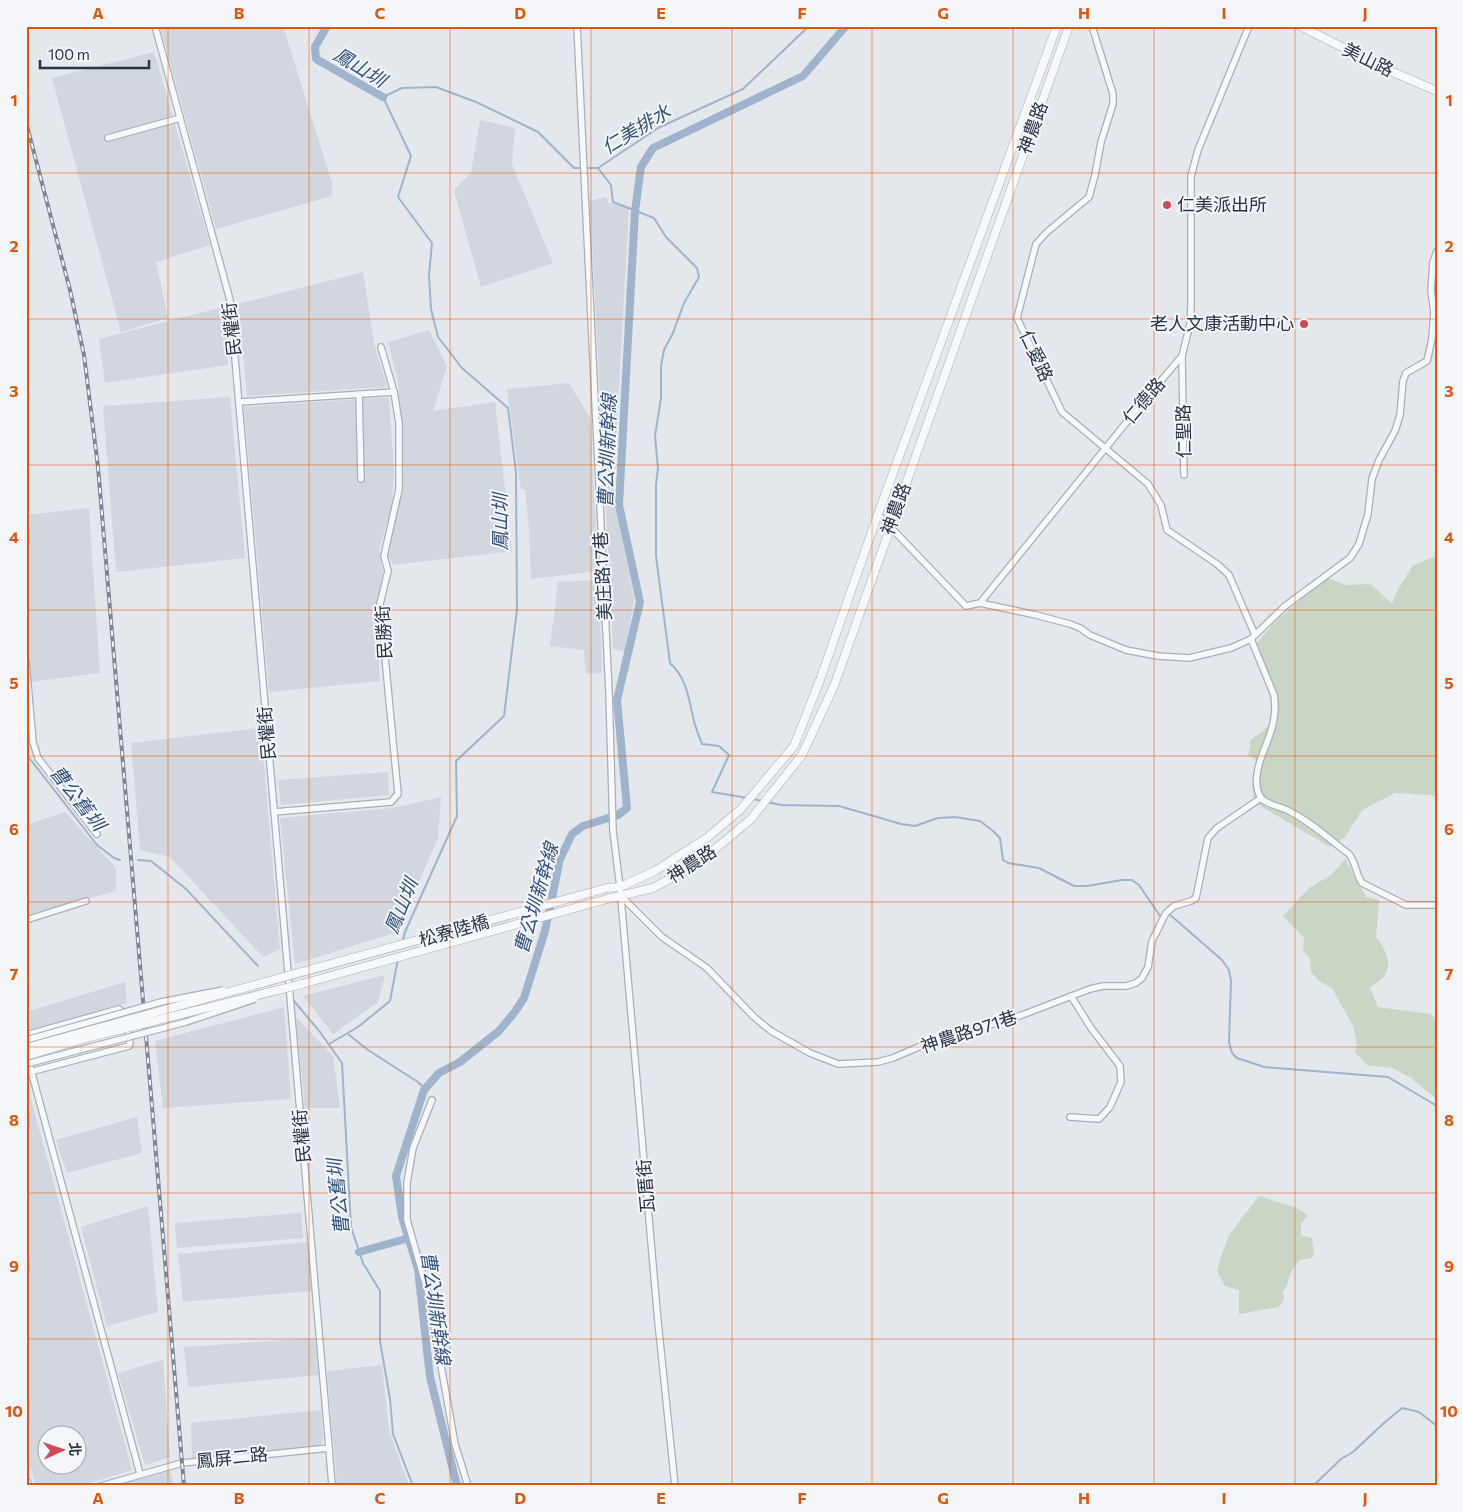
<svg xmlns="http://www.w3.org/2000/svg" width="1463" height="1512" viewBox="0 0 1463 1512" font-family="Commissioner,'Noto Sans TC',sans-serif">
  <rect width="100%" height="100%" fill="#e4e7ec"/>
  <g fill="#d2d6de" fill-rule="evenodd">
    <path d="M160 26H283L332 183V196L216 229Z"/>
    <path d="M154 52 210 245 156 262 168 318 121 332 52 78Z"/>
    <path d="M480 120 515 128 512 164 553 263 481 287 454 190 471 173Z"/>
    <path d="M606 197 609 203 629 206 613 494 634 599 625 651 613 649 590 201Z"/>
    <path d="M363 272 374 343 387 387 247 396 238 304Z"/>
    <path d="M223 307 228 365 105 383 99 339Z"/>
    <path d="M429 330 447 366 433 411 495 402 512 551 393 565 387 554 398 509 403 459 398 381 388 342Z"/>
    <path d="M569 383 590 418 598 571 531 579 529 529 525 490 521 489 507 389Z"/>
    <path d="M230 397 245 558 116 572 103 406Z"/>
    <path d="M389 397 394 471 392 505 379 549 383 573 375 616 380 681 269 692 244 407Z"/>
    <path d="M89 508 100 673 30 682 26 657V515Z"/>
    <path d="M599 580 602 673 586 674 584 650 550 646 558 582Z"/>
    <path d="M261 728 280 949 263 957 170 857 140 850 131 743Z"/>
    <path d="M388 772 389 795 281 805 278 780Z"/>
    <path d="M441 797 438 838 397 932 295 964 280 818 392 808Z"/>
    <path d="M65 812 116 868V891L26 915V825Z"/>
    <path d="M385 975 378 1002 333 1034 303 996Z"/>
    <path d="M125 982 127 1003 26 1032V1012Z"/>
    <path d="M284 1007 291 1099 163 1108 155 1041Z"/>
    <path d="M296 1017 333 1056 340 1108H305Z"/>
    <path d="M26 1081 132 1470 80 1486H36L26 1450ZM48 1434H78V1464H48Z"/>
    <path d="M137 1117 142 1153 67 1173 56 1140Z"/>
    <path d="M148 1206 158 1312 107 1326 81 1227Z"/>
    <path d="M301 1213 303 1238 177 1248 175 1223Z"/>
    <path d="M307 1242 312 1291 183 1302 178 1254Z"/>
    <path d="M315 1338 319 1375 188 1387 184 1347Z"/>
    <path d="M163 1360 170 1457 145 1465 118 1373Z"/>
    <path d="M382 1365 389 1431 409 1486H337L327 1371Z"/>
    <path d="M321 1410 323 1441 318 1448 192 1459 191 1423Z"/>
    <path d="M170 1471 174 1486H115Z"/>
  </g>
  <g fill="#c9d6c5">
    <path d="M1433 557 1437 558V797L1431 795 1395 793 1362 810 1345 837 1330 847 1254 802 1252 785 1259 761 1248 756 1251 739C1260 734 1269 728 1272 717 1277 703 1259 661 1254 646L1279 618 1327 578 1346 585 1371 584 1392 604C1395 591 1406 579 1412 566Z"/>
    <path d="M1345 859 1366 897 1379 900 1376 937C1385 948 1394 965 1383 977 1380 981 1374 984 1370 988L1378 1007 1431 1014 1437 1022V1099L1411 1078 1392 1068 1367 1065 1355 1052 1357 1044 1353 1026 1332 988 1319 981 1311 972 1310 958 1303 951 1304 938 1283 916 1309 888 1331 875Z"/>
    <path d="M1259 1196 1297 1208 1308 1215 1301 1224V1235L1312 1238 1314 1253 1312 1258 1299 1260C1296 1265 1292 1269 1290 1275 1287 1283 1289 1284 1283 1291 1284 1298 1285 1302 1278 1307L1239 1314V1290L1225 1286 1217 1271 1221 1257 1229 1235Z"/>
  </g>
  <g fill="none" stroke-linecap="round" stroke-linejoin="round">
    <g stroke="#9fb4cc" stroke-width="2">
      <path d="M598 168 611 185 613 202 654 218 666 237 697 268 699 277 684 303 673 333 664 350 661 366V398L655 436 658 469 656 484V556L670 663C688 680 688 698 694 721 696 729 699 736 702 744L719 746 729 755 712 792 748 798"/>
      <path d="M26 744 27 755 97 845 114 858 120 860"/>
      <path d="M753 799 762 801"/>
      <path d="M767 802 781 805 839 806 901 824 915 826 938 818 955 817 980 821 993 831 1000 838 1003 860 1008 863 1039 868 1074 886H1087L1122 880H1132L1139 885 1160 916 1163 914"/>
      <path d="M138 860 151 861 186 889 258 966"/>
      <path d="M1168 913 1222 960 1229 970 1231 981 1229 1042 1232 1053 1237 1058 1264 1067 1388 1077 1437 1106"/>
      <path d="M402 943 405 932 457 816 456 761 504 716 517 609 516 472 508 408 462 368 438 337 431 309 429 275 432 243 398 197 411 156 383 97 402 88 436 87 476 102 538 132 574 168H598L658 128 743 89 809 26"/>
      <path d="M294 1001 320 1032 342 1063 351 1227 363 1263 380 1291V1341L390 1399 393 1434 413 1486"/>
      <path d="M348 1034 368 1050 418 1082 425 1089"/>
      <path d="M329 1044 358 1027 390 1001 398 959"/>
      <path d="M1313 1486 1341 1459 1353 1452 1384 1423 1402 1408 1419 1412 1437 1426"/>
    </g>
    <g stroke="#9fb4cc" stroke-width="8">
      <path d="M327 26 315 47 316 59 383 97"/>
      <path d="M359 1252 409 1238"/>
      <path d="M457 1486 430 1377 418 1269 402 1217 396 1176 424 1090 439 1073 460 1062 499 1031 514 1013 524 998 545 931 560 859 572 834 583 826 618 815 627 808 617 700 640 602 619 505 635 211 641 167 653 148 803 76 846 26"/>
    </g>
    <g stroke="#a9aeb7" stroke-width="8">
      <g id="minor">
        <path d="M155 26 230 300 329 1448"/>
        <path d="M577 26 609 693 613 831 620 887 658 1322 675 1486"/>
        <path d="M1092 26 1113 94V104L1101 142 1095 175 1089 197 1047 232 1036 244 1017 318 1062 412 1148 484 1161 505 1167 530 1217 564 1229 575 1255 635"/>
        <path d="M108 138 180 118"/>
        <path d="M1182 356 1184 475"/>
        <path d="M359 394 361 479"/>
        <path d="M239 402 394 392"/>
        <path d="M878 514 966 606 980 603 1147 397 1182 356 1190 324 1191 306V176L1198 150 1249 26"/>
        <path d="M980 603 1036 615 1070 624 1080 628 1090 635 1126 650 1158 656 1189 658 1231 648 1251 639 1285 606 1350 558 1359 544 1368 514 1372 479 1379 460 1395 431 1400 415 1403 381 1406 373 1427 361 1432 339 1434 312 1431 291 1433 262 1437 251"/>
        <path d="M1251 639 1274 695C1278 720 1269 736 1261 758 1257 770 1253 788 1262 799 1268 805 1279 806 1287 810 1310 821 1329 839 1349 854 1356 863 1356 874 1362 883L1406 905H1437"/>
        <path d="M26 662 33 742 38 758 97 834"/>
        <path d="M274 812 391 802 398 794 380 604 388 571 384 556 399 489V423L394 392 381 347"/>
        <path d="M620 895 662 937 707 968 754 1017 771 1031 810 1053 838 1064 878 1062 893 1058 944 1036 961 1034 1022 1015 1090 989 1103 986H1126L1136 983 1142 978 1148 967 1152 941 1166 913 1174 906 1191 901 1196 898 1208 838 1217 828 1261 798"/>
        <path d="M26 920 86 901"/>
        <path d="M26 1035 119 1009 125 1015 130 1043 129 1046 26 1073"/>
        <path d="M28 1059 140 1474"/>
        <path d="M432 1100 413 1148 407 1183V1220L428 1293 455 1444 468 1486"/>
        <path d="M1070 1117 1099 1119 1110 1107 1121 1082 1120 1066 1091 1028 1071 996"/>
        <path d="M101 1486 182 1463 329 1448 332 1486"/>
      </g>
    </g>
    <g stroke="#a9aeb7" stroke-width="9">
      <g id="tertiary">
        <path d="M1300 26 1388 70 1437 91"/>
        <path d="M607 888 620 887 655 871 708 837 741 809 794 746 820 680 878 514 1057 26"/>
        <path d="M607 899 653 888 690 868 708 855 751 819 802 755 834 686 1069 26"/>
      </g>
    </g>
    <g stroke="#a3abb8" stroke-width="11">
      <path id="primary" d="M26 1483 27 1486"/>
    </g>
    <use href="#minor" stroke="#f7f8fa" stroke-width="5.5"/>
    <use href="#tertiary" stroke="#f7f8fa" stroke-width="8"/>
    <use href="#primary" stroke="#fff" stroke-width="9"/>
    <g stroke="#7d8696" stroke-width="4">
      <path id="rail" d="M26 122 70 290 84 355 98 467 184 1486"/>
    </g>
    <use href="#rail" stroke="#f4f6f9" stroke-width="2" stroke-dasharray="5.5" stroke-linecap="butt"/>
    <g stroke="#a9aeb7" stroke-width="8" stroke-linecap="butt">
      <g id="minor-bridge">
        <path d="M26 1040 161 1002 223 990"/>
        <path d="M26 1064 186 1022 255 999"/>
      </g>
    </g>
    <g stroke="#a9aeb7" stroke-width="9" stroke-linecap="butt">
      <g id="tertiary-bridge">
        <path d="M26 1048 607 888"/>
        <path d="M26 1056 90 1037 302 984 607 899"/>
      </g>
    </g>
    <use href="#minor-bridge" stroke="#f7f8fa" stroke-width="5.5"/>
    <use href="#tertiary-bridge" stroke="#f7f8fa" stroke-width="8"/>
  </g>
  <path fill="none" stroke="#df570f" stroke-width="1" stroke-opacity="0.55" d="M168 26V1486M309 26V1486M450 26V1486M591 26V1486M732 26V1486M872 26V1486M1013 26V1486M1154 26V1486M1295 26V1486M26 173H1437M26 319H1437M26 465H1437M26 610H1437M26 756H1437M26 902H1437M26 1047H1437M26 1193H1437M26 1339H1437"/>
  <g fill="#d1495b" stroke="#f4f6f9" stroke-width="2">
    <circle cx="1167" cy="205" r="5"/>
    <circle cx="1304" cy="324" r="5"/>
  </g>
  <g text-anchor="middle" stroke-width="4" stroke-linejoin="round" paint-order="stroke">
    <g font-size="18" fill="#2b3445" stroke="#f4f6f9">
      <text transform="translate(1368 60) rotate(26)" y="6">美山路</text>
      <text transform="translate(1033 128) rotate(-70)" y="6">神農路</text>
      <text transform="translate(232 329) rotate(-96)" y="6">民權街</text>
      <text transform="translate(1036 356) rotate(65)" y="6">仁愛路</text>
      <text transform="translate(1144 401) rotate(-50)" y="6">仁德路</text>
      <text transform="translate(1184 431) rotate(-91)" y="6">仁聖路</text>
      <text transform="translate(896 509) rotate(-70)" y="6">神農路</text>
      <text transform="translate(603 576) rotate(-93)" y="6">美庄路17巷</text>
      <text transform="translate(384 632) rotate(-93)" y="6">民勝街</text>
      <text transform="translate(267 733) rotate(-95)" y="6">民權街</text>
      <text transform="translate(692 864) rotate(-33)" y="6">神農路</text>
      <text transform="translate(454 931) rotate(-16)" y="6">松寮陸橋</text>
      <text transform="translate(969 1032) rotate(-18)" y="6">神農路971巷</text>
      <text transform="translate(302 1136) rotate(-95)" y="6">民權街</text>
      <text transform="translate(646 1186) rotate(-95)" y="6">瓦厝街</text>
      <text transform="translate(232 1458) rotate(-6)" y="6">鳳屏二路</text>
    </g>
    <g font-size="18" fill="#2b3445" stroke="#f4f6f9" text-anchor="start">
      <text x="1177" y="211">仁美派出所</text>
      <text x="1294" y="330" text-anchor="end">老人文康活動中心</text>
    </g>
    <g font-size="19" font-style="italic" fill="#34527a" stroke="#f4f6f9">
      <text transform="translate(360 67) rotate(31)" y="7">鳳山圳</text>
      <text transform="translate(636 129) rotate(-31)" y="7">仁美排水</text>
      <text transform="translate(607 451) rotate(-88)" y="7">曹公圳新幹線</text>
      <text transform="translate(500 522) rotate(-90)" y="7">鳳山圳</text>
      <text transform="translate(78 798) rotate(52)" y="7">曹公舊圳</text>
      <text transform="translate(536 898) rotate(-74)" y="7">曹公圳新幹線</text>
      <text transform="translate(401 906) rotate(-68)" y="7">鳳山圳</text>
      <text transform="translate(338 1197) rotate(-96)" y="7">曹公舊圳</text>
      <text transform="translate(436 1308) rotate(82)" y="7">曹公圳新幹線</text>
    </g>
  </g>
  <rect width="1463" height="1512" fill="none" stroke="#f4f6f9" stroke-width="55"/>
  <g transform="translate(62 1450) rotate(87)"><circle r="24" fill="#f4f6f9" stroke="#a4a8b1"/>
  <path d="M0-4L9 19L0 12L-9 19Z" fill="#d1495b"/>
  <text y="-8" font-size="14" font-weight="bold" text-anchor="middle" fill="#2b3445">北</text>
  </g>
  <path d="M40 60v8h109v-8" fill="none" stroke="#2b3445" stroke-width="2.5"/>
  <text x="48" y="60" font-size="15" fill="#2b3445" stroke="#f4f6f9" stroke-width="4" paint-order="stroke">100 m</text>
  <rect x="28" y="28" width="1408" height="1456" fill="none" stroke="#df570f" stroke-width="2"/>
  <g font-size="16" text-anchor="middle" font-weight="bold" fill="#df570f">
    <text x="98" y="19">A</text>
    <text x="239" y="19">B</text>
    <text x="380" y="19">C</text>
    <text x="520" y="19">D</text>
    <text x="661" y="19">E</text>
    <text x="802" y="19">F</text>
    <text x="943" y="19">G</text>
    <text x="1084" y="19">H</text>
    <text x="1224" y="19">I</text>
    <text x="1365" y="19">J</text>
    <text x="14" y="106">1</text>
    <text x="1449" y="106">1</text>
    <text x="14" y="252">2</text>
    <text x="1449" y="252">2</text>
    <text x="14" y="397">3</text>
    <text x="1449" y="397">3</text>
    <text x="14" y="543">4</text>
    <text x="1449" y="543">4</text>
    <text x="14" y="689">5</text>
    <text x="1449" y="689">5</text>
    <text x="14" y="835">6</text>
    <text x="1449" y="835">6</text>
    <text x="14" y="980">7</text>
    <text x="1449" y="980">7</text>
    <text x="14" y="1126">8</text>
    <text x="1449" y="1126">8</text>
    <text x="14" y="1272">9</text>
    <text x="1449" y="1272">9</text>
    <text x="14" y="1417">10</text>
    <text x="1449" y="1417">10</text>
    <text x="98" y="1504">A</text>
    <text x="239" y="1504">B</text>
    <text x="380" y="1504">C</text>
    <text x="520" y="1504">D</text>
    <text x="661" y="1504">E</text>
    <text x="802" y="1504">F</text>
    <text x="943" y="1504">G</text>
    <text x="1084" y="1504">H</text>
    <text x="1224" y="1504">I</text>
    <text x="1365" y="1504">J</text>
  </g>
</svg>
